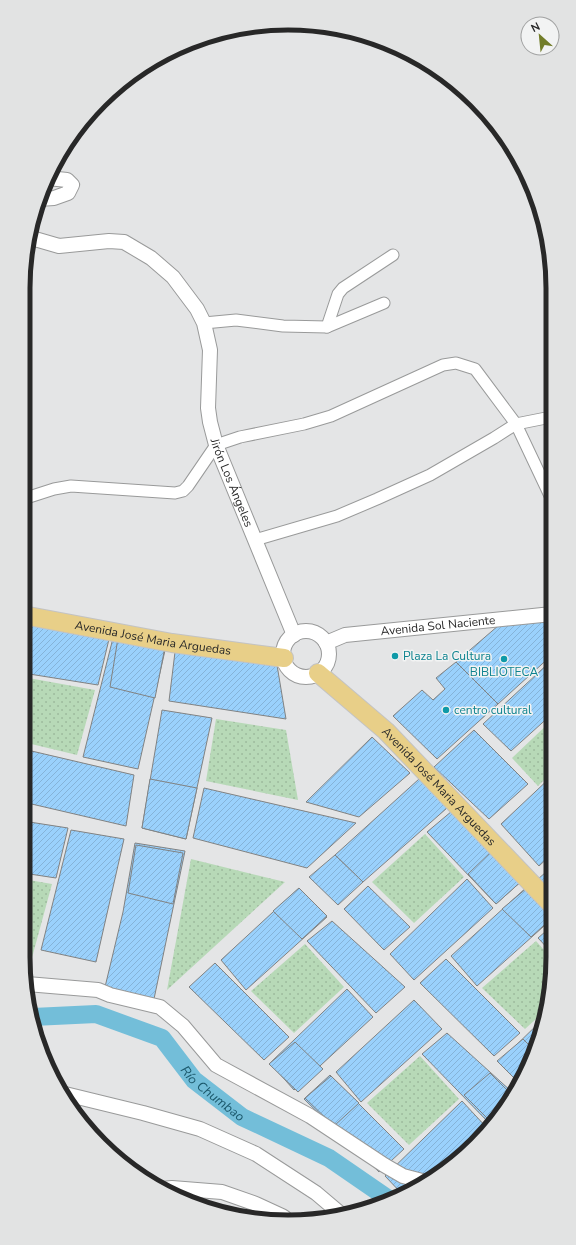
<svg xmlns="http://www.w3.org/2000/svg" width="576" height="1245" viewBox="0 0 576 1245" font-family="'Nunito Sans',sans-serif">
  <defs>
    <pattern id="park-dots" width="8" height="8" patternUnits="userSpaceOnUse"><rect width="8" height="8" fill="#b7d9b7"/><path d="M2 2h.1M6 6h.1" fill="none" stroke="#9dba9d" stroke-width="1.8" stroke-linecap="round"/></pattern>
    <pattern id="building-hatch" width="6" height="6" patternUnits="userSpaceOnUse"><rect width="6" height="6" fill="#9ad1fc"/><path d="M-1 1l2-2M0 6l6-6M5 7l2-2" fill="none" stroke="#85b3d8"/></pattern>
  </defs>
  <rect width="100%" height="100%" fill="#e4e5e6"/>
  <g fill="url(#park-dots)">
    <path d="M23 677 95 690 77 755 23 742Z"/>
    <path d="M216 719 286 730 298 800 206 781Z"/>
    <path d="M552 720V772L538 786 512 758Z"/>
    <path d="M425 834 464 877 414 923 372 882Z"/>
    <path d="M191 859 285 882 167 990Z"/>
    <path d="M23 879 52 884 27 976 23 957Z"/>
    <path d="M536 941 553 960 548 1008 525 1029 482 988Z"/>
    <path d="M305 944 344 987 294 1033 251 991Z"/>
    <path d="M420 1056 459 1099 409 1145 367 1103Z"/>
  </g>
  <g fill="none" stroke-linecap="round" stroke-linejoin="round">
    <path stroke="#73bed9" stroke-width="18" id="s1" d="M33 1017 96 1014 162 1038 194 1080 242 1117 329 1158 390 1200"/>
  </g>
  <g fill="url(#building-hatch)" stroke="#818282">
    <path d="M552 614V655L498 704 456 662 506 619Z"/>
    <path d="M23 622 110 635 98 685 23 673Z"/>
    <path d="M113 638 166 646 138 769 83 757Z"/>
    <path d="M118 638 165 647 155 698 110 687Z"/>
    <path d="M175 652 277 665 286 719 169 701Z"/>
    <path d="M552 660V714L511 751 483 724Z"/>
    <path d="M456 662 498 704 437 759 393 716 422 690 433 700 445 689 436 678Z"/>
    <path d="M162 710 212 718 186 839 142 828Z"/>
    <path d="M474 730 528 784 489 819 434 767Z"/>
    <path d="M372 737 410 773 359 817 306 802Z"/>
    <path d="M23 749 134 775 126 826 23 802Z"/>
    <path d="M552 776 553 853 539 866 501 824Z"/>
    <path d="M150 779 197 788 186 839 142 828Z"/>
    <path d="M419 779 447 808 363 882 335 855Z"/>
    <path d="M204 788 356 823 307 868 193 838Z"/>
    <path d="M452 811 525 878 496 904 427 832Z"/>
    <path d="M23 821 68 828 56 878 23 873Z"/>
    <path d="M71 830 124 839 96 962 41 950Z"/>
    <path d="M135 843 185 851 154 999 105 987 123 912Z"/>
    <path d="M136 845 183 853 173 904 128 893Z"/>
    <path d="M494 849 525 878 496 904 468 874Z"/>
    <path d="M335 855 363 882 338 905 309 877Z"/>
    <path d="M553 866V892L538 879Z"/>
    <path d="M467 879 493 908 414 980 390 954Z"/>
    <path d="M529 885 553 909V918L477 986 451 956Z"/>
    <path d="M368 886 410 927 384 950 344 909Z"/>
    <path d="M528 887 553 911V917L531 937 502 909Z"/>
    <path d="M299 888 327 917 246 990 221 960Z"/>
    <path d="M299 888 327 916 302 939 273 911Z"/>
    <path d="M332 921 405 987 376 1013 307 941Z"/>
    <path d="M553 925V954L538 938Z"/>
    <path d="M446 959 520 1033 494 1056 420 983Z"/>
    <path d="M215 963 289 1037 264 1060 189 987Z"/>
    <path d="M347 989 373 1017 294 1090 270 1063Z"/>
    <path d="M414 1000 442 1029 361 1102 336 1072Z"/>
    <path d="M546 1016 533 1058 519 1080 501 1060Z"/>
    <path d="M447 1033 512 1092 491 1125 422 1054Z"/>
    <path d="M523 1039 535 1051 533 1058 518 1082 497 1061Z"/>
    <path d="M295 1042 323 1069 298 1092 269 1064Z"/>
    <path d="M490 1073 511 1094 492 1123 464 1095Z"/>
    <path d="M330 1075 404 1149 379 1172 304 1099Z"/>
    <path d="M331 1076 359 1103 334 1126 305 1098Z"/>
    <path d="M462 1101 488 1129 469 1147 420 1187 403 1195 385 1176Z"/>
  </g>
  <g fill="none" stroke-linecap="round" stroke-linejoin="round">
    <g stroke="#999a9a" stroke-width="13">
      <g id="minor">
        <path d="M204 323 236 320 283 326 327 327 384 303"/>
        <path d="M327 327 338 294 343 288 393 255"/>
        <path d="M23 499 54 489 71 486 175 493 183 491 188 486 216 445 240 437 304 424 331 416 443 365 456 363 475 369 516 424 551 498"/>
        <path d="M255 540 337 516 377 499 430 475 494 438 516 424 551 417"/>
      </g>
    </g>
    <g stroke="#999a9a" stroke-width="16">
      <g id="tertiary">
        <path d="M39 199 54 198 68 193 72 185 67 180 48 178"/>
        <path id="s2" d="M28 237 59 246 109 241 124 242 151 258 173 277 197 309 204 323 210 350 208 408 210 422 216 445 294 635"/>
        <circle cx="306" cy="654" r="23"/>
        <path id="s3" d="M326 643 345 635 552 614"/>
        <path d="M27 984 98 990 110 995 160 1007 183 1026 216 1065 310 1116 384 1165 403 1176 426 1182"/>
        <path d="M61 1093 143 1113 200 1129 256 1154 316 1193 342 1215"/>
        <path d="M162 1189 172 1188 222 1192 256 1204 282 1216 285 1218"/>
      </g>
    </g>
    <g stroke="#c3c3c3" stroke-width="20">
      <g id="primary">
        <path id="s4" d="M23 615 172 643 284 658"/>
        <path id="s5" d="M318 673 386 731 553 906"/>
      </g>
    </g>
    <use href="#minor" stroke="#fff" stroke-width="11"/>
    <use href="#tertiary" stroke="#fff" stroke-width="14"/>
    <use href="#primary" stroke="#e8cf88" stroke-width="18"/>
  </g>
  <g fill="#0f9aa8" stroke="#f2f3f3" stroke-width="1.5">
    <circle cx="395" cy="656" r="4"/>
    <circle cx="504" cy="659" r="4"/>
    <circle cx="446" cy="710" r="4"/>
  </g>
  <g text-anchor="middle" stroke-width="3" stroke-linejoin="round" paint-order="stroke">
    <g font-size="12" fill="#282828" stroke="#f2f3f3">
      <text dy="4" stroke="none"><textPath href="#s2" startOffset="378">Jirón Los Ángeles</textPath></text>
      <text dy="4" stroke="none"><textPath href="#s3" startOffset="114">Avenida Sol Naciente</textPath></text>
      <text dy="4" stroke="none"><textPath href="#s4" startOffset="132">Avenida José Maria Arguedas</textPath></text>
      <text dy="4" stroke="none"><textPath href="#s5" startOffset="166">Avenida José Maria Arguedas</textPath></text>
    </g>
    <g font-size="12" fill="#0d838f" stroke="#f2f3f3" text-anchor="start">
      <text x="403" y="660">Plaza La Cultura</text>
      <text x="504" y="676" text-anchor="middle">BIBLIOTECA</text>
      <text x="454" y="714">centro cultural</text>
    </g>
    <g font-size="13" font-style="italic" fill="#1b586b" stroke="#f2f3f3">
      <text dy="5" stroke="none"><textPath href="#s1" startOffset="209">Río Chumbao</textPath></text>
    </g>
  </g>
  <path d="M0 0H576V1245H0ZM288 30H288A258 258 0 0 1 546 288V957A258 258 0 0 1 288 1215H288A258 258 0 0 1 30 957V288A258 258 0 0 1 288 30Z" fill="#e2e3e3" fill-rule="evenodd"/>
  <path fill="none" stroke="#282828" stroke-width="5" d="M288 30H288A258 258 0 0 1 546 288V957A258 258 0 0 1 288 1215H288A258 258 0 0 1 30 957V288A258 258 0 0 1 288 30Z"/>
  <g transform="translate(540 36) rotate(333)"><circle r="19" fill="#f2f3f3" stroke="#a1a2a2"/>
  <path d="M0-3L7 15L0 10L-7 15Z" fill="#727d29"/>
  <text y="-6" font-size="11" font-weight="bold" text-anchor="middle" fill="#282828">N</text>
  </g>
</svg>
